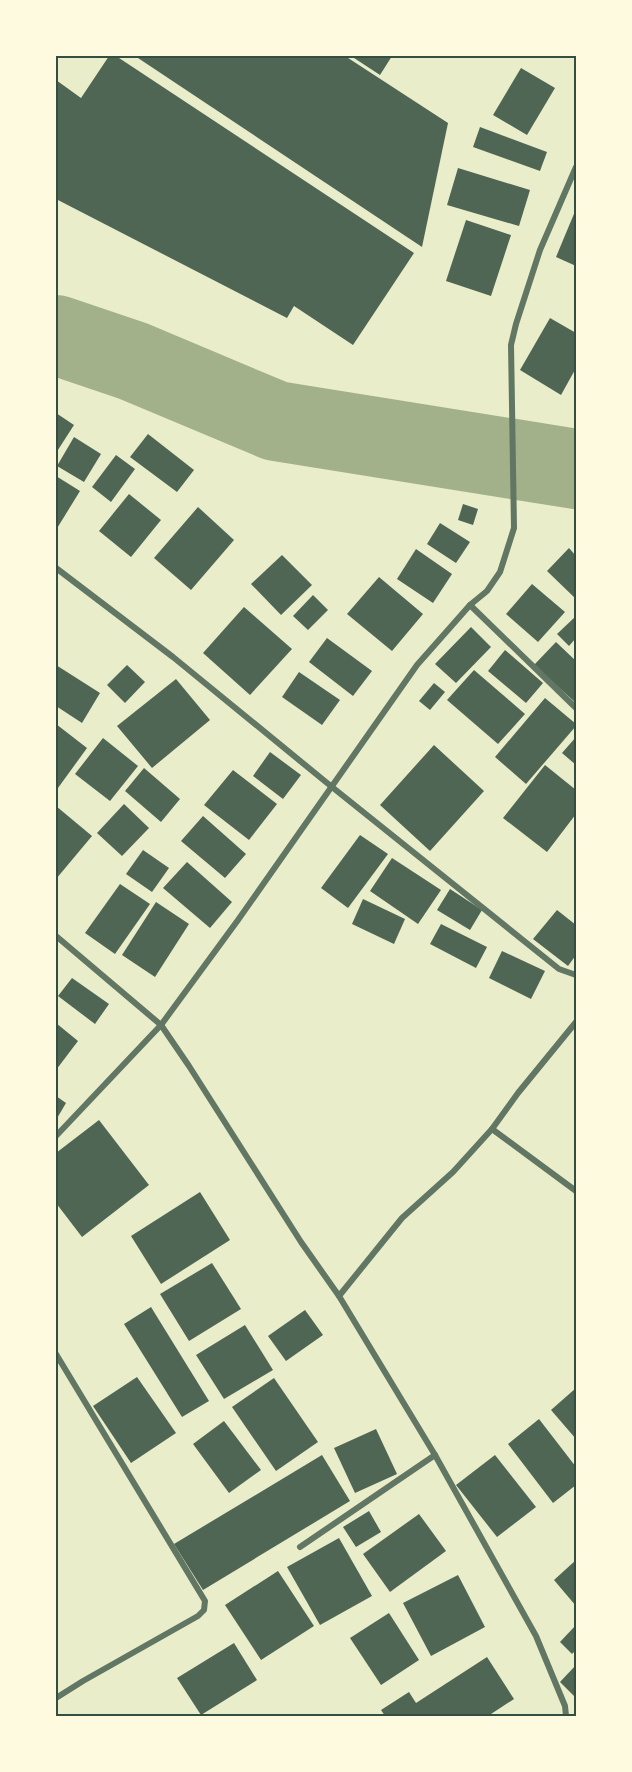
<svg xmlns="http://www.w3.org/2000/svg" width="632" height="1772" viewBox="0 0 632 1772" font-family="'DM Sans',sans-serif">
  <rect width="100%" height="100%" fill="#e9edc9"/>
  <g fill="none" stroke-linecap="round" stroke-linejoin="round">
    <path stroke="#a3b18a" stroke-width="80" d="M56 335 133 361 276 421 576 469"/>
  </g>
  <g fill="#4f6655">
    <path d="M109 56H116L414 253 353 345 294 306 287 318 56 199V80L81 98Z"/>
    <path d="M135 56H345L448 123 422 247Z"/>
    <path d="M351 56H392L380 75Z"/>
    <path d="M521 68 555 88 527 135 493 115Z"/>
    <path d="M480 127 547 152 540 171 473 147Z"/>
    <path d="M458 168 530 190 519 226 447 205Z"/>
    <path d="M576 209V266L556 257Z"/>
    <path d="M466 220 511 235 491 296 446 281Z"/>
    <path d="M550 318 576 333V368L561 395 520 370Z"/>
    <path d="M56 413 74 425 56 453Z"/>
    <path d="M148 434 194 470 177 492 130 457Z"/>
    <path d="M74 437 101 454 84 482 57 466Z"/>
    <path d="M116 455 135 469 111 502 92 487Z"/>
    <path d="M56 476 80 491 56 530Z"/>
    <path d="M129 494 161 520 131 557 99 531Z"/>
    <path d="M463 504 478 509 473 525 458 520Z"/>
    <path d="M198 507 234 540 191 590 154 558Z"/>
    <path d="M440 523 470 542 456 563 427 544Z"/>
    <path d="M569 548 576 556V599L547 571Z"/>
    <path d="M416 549 452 574 433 603 397 579Z"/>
    <path d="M282 555 312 585 281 615 251 584Z"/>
    <path d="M379 577 423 614 392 651 347 614Z"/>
    <path d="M532 584 565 612 538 642 506 614Z"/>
    <path d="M313 595 328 610 308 630 293 616Z"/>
    <path d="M244 607 292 649 250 695 203 653Z"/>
    <path d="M576 616V638L569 646 557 634Z"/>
    <path d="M471 627 491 647 456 683 435 664Z"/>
    <path d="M327 638 372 671 353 696 309 662Z"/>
    <path d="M556 642 576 661V703L534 665Z"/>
    <path d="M505 650 543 683 526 703 488 671Z"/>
    <path d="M56 665 100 693 82 723 56 706Z"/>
    <path d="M127 665 145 682 125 703 107 685Z"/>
    <path d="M474 670 525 714 498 744 447 700Z"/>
    <path d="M299 672 340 700 322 725 282 697Z"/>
    <path d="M176 679 210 720 152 768 117 726Z"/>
    <path d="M434 683 445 692 430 710 419 701Z"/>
    <path d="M545 698 576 724V726L526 784 495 757Z"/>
    <path d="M56 724 87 748 58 788 56 786Z"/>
    <path d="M576 737V765L562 753Z"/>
    <path d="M103 738 138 766 110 801 75 774Z"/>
    <path d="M434 745 484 791 430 851 380 805Z"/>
    <path d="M270 752 301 775 283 799 253 776Z"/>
    <path d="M545 765 576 790V814L547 852 503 818Z"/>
    <path d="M144 768 180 799 161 822 125 791Z"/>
    <path d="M233 770 277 804 249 840 204 805Z"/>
    <path d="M124 804 149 828 122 856 97 833Z"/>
    <path d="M56 806 92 836 56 879Z"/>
    <path d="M203 816 246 854 225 878 181 841Z"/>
    <path d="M360 835 388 854 348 908 321 888Z"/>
    <path d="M143 850 169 868 152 892 126 874Z"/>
    <path d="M392 858 441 890 418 924 370 891Z"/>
    <path d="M187 862 232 902 210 928 163 888Z"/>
    <path d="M120 884 150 904 115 954 85 933Z"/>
    <path d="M450 889 482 910 470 930 437 910Z"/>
    <path d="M363 899 405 919 394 944 352 924Z"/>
    <path d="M156 902 189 924 155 977 122 955Z"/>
    <path d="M557 910 576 925V955L568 966 533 939Z"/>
    <path d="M441 924 487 947 476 968 430 944Z"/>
    <path d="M502 951 545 971 531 999 489 978Z"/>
    <path d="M72 978 109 1004 95 1024 58 996Z"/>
    <path d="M56 1023 78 1041 56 1070Z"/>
    <path d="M56 1096 66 1103 56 1120Z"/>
    <path d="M99 1120 149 1185 82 1237 56 1203V1153Z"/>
    <path d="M200 1192 230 1240 161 1284 131 1236Z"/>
    <path d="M212 1263 241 1309 189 1341 160 1294Z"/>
    <path d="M151 1307 209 1401 182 1417 124 1324Z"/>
    <path d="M305 1310 323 1335 286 1361 268 1336Z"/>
    <path d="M245 1325 273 1370 224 1399 196 1355Z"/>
    <path d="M137 1377 176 1433 131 1463 93 1406Z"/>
    <path d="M274 1378 318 1442 276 1471 232 1407Z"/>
    <path d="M576 1388V1439L551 1410Z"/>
    <path d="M539 1419 576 1467V1485L553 1503 508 1444Z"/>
    <path d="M224 1421 261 1470 229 1493 193 1444Z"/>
    <path d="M376 1429 397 1474 355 1493 334 1448Z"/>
    <path d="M322 1455 350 1501 203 1590 174 1544Z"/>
    <path d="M495 1455 536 1507 497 1537 456 1485Z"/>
    <path d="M369 1511 381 1532 356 1547 343 1527Z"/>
    <path d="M419 1514 446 1551 390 1592 363 1554Z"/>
    <path d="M339 1538 372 1596 320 1625 287 1567Z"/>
    <path d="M576 1560V1606L554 1580Z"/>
    <path d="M278 1571 314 1626 261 1660 225 1605Z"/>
    <path d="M458 1575 485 1627 431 1656 403 1603Z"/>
    <path d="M389 1613 419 1660 381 1685 350 1638Z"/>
    <path d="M576 1625V1650L572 1654 560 1642Z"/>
    <path d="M234 1643 257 1680 201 1715 177 1678Z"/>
    <path d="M487 1657 514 1699 488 1716H385L381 1710 409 1692 416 1703Z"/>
    <path d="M576 1665V1698L560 1682Z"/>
  </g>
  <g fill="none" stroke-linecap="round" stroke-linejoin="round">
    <g stroke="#617663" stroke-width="6">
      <path d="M56 568 173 657 332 787 559 969 576 975"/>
      <path d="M470 605 576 708"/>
      <path d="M56 936 161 1025 189 1066 301 1242 339 1296 435 1455 536 1636 565 1706 566 1716"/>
      <path d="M492 1129 576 1191"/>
      <path d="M56 1136 161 1025 238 920 417 665 470 605 487 591 500 572 514 528 511 345 516 324 540 250 576 167"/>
      <path d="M339 1296 402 1218 453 1172 492 1129 518 1093 576 1022"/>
      <path d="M56 1354 205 1601 204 1610 198 1616 83 1681 56 1698"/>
      <path d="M300 1547 435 1455"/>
    </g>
  </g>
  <rect width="632" height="1772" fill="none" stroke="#fefae0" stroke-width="114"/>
  <rect x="57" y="57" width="518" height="1658" fill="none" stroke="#344e41" stroke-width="2"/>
</svg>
